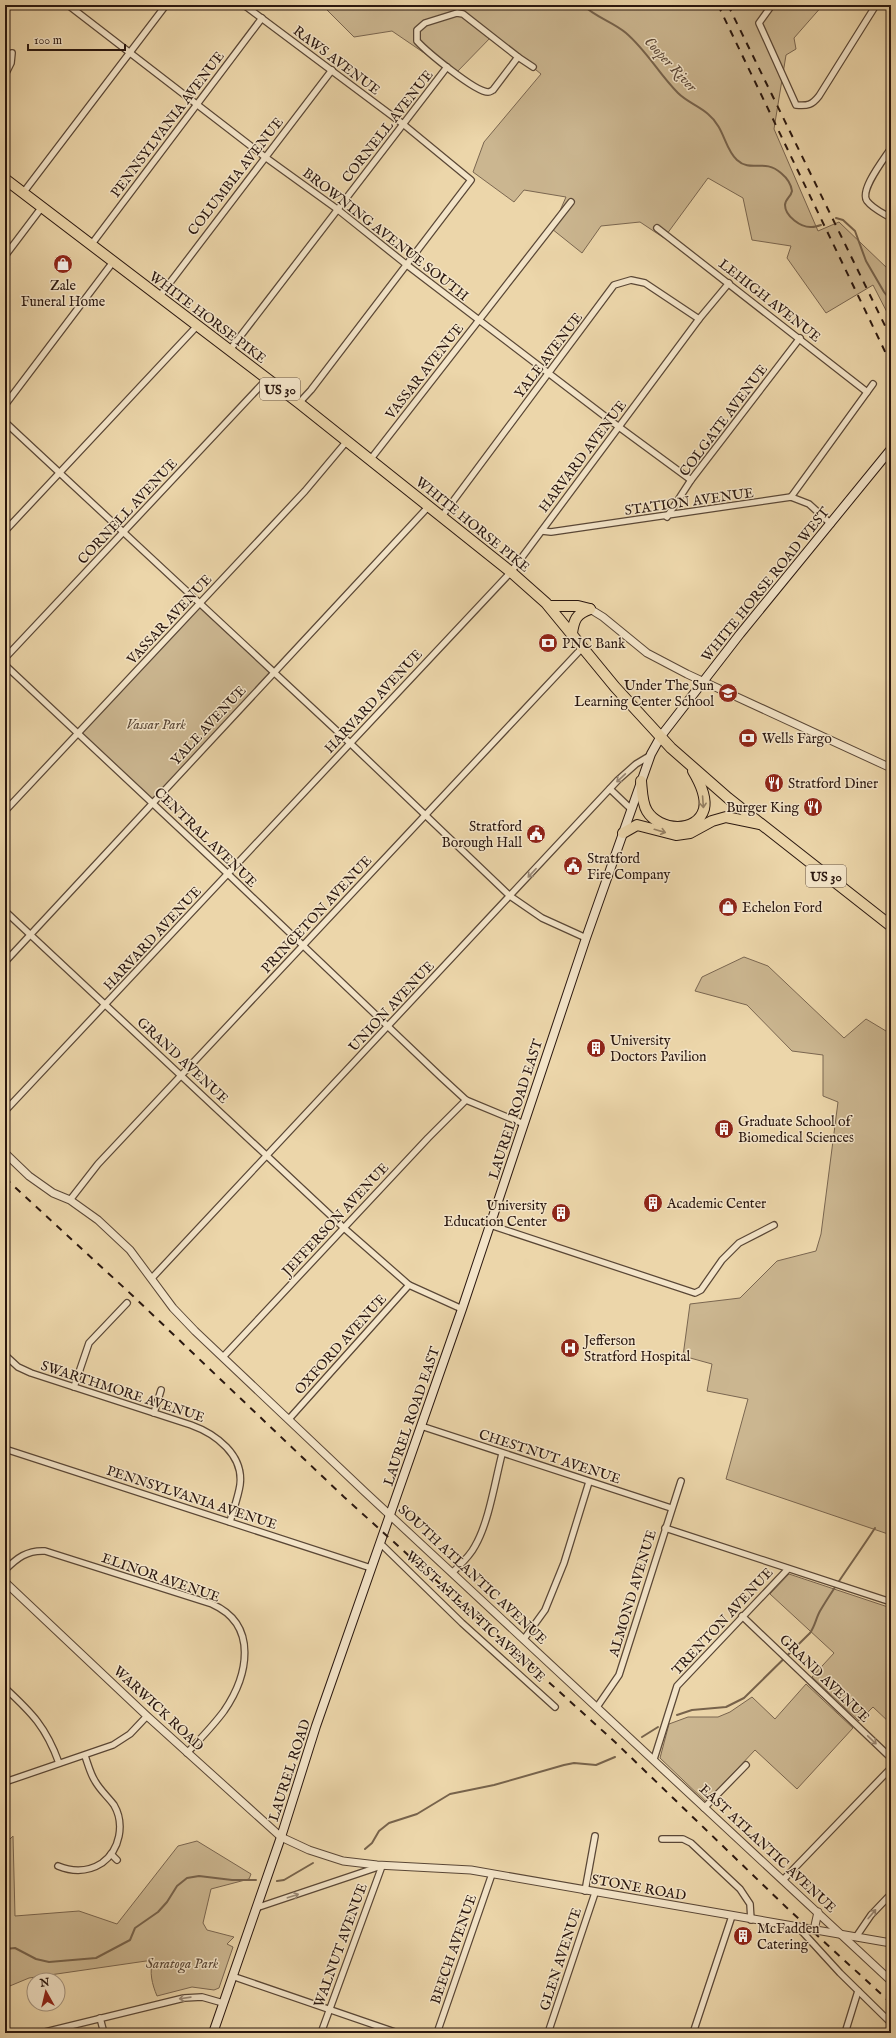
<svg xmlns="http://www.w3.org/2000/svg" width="896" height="2038" viewBox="0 0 896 2038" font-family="'IM FELL English',serif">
  <rect width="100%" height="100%" fill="#ecd6aa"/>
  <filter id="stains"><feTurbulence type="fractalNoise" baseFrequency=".005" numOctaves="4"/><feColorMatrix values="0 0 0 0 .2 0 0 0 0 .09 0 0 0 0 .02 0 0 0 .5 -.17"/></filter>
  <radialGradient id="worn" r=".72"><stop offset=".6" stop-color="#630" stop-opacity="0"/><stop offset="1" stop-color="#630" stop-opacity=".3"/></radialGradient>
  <g fill="#cbb690" stroke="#7a6650">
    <path d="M322 5H823L794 38 796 49 786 55 774 129 818 231 839 222 888 269 891 268V320L873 285 826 313 787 258 791 246 752 240 743 198 708 178 664 238 640 222 601 226 582 253 552 229 566 197 524 190 514 202 473 172 484 142 541 74 493 35 455 74 392 31 354 37Z"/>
    <path d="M200 603 274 672 153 803 78 734Z"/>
    <path d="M744 957 768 966 844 1038 866 1019 891 1034V1535L726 1479 748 1399 707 1391 712 1364 683 1356 690 1304 740 1298 777 1261 816 1251 821 1234 838 1102 823 1096V1055L792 1051 747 1005 695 991 702 977Z"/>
    <path d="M789 1574 891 1608V1724L873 1707 859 1721 812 1677 834 1653 770 1594Z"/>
    <path d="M806 1684 853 1728 797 1789 755 1750 706 1802 660 1758 669 1724 688 1717H718L730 1712 752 1697 775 1719Z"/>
    <path d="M13 1836 15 1916 79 1911 117 1924 178 1846 197 1841 251 1874 249 1879 211 1889 203 1923 207 1930 234 1937 227 1944 233 1947 219 1988 214 1990 192 1987 157 1996C152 1984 149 1972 153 1960L29 1978 5 1988V1844Z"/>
  </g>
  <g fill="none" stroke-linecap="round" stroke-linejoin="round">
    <g stroke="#77634c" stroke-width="2">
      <path d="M583 5C595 17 613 22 626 33 647 51 659 74 678 93 687 102 699 106 708 114 725 128 724 148 737 160 751 173 764 158 781 173 787 178 791 183 792 191 791 197 785 199 785 205 785 216 801 228 812 227 815 227 818 226 821 225"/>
      <path d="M836 218 843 220 855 231 866 261 884 292 891 301"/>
      <path d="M677 1715 692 1710 726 1707 744 1698 810 1633C815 1626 816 1618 820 1611 837 1582 857 1556 875 1528"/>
      <path d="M642 1737 658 1727"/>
      <path d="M365 1849 372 1843 379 1831 389 1823 417 1814 450 1794 494 1785 564 1765 574 1763 596 1765 615 1757"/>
      <path d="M277 1881 284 1880 313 1863"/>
      <path d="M5 1949 15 1948 36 1959 49 1962 96 1958 130 1940 135 1928 158 1912 167 1902 177 1886 187 1878 199 1876 232 1880H256"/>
    </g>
    <g stroke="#5a4736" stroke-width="8">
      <g id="minor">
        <path d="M68 5 265 157 337 209 407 265 619 427 691 480"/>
        <path d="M244 5 403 124 471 180 311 390 299 403"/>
        <path d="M772 5 759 23 796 105C808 106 812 105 819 96L876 5"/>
        <path d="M457 13 463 14 518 57 493 90C491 91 490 92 488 92 475 92 426 51 417 41V30L425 23Z"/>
        <path d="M518 57 533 67"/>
        <path d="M5 75 11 63 12 53"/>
        <path d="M891 148C885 158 859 190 867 201 873 209 883 213 891 218"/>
        <path d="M23 193 166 5"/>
        <path d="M657 228 867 392"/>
        <path d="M91 245 262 18"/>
        <path d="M5 256 42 207"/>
        <path d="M159 297 332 70"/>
        <path d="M229 351 447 67"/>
        <path d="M5 405 113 262"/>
        <path d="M5 422 351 744 510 896 542 918 586 938"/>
        <path d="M370 460 571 202"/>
        <path d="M791 497 873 384"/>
        <path d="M442 516 614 285 631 280 645 283 699 319"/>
        <path d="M667 517 691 480 800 338"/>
        <path d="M5 531 197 326"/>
        <path d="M542 531 551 532 791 497 809 504 831 524"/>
        <path d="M5 658 267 379"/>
        <path d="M5 665 228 874 441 1077 466 1100 524 1124"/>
        <path d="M610 789 631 809"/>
        <path d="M5 811 305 491 347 441"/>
        <path d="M5 911 344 1228 409 1285 462 1309"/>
        <path d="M5 962 429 506"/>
        <path d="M5 1111 511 572 699 319 729 283"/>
        <path d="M70 1200 98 1164 583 647"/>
        <path d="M490 1225 695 1293 701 1290 722 1260 739 1243 774 1225"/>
        <path d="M152 1278 618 780 636 764 651 755"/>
        <path d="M5 1283V1298"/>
        <path d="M5 1355 18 1367 31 1373 191 1425C216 1434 244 1455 240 1485 238 1498 233 1510 230 1522"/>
        <path d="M223 1357 428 1138 466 1100"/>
        <path d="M74 1387 89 1343 127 1303"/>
        <path d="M154 1413 161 1390"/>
        <path d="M289 1419 409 1285"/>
        <path d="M421 1426 671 1508"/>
        <path d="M5 1449 371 1568"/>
        <path d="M665 1528 891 1602"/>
        <path d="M380 1543 462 1623 555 1707"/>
        <path d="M5 1570C17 1558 27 1550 45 1551L212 1604C259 1625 248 1676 224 1711 213 1726 200 1739 187 1753"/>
        <path d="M453 1572C461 1564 470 1556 475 1546 489 1522 495 1481 502 1454"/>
        <path d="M742 1616 891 1758"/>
        <path d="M524 1639 545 1610 564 1563 589 1482"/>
        <path d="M5 1688C32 1713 46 1727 59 1763"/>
        <path d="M597 1707 619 1675 681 1481"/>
        <path d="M654 1759 677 1686 788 1569"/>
        <path d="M5 1782 113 1745 130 1734 147 1716"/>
        <path d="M704 1808 746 1765"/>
        <path d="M662 1839H683L691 1843 740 1889 750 1904 751 1920"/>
        <path d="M111 1854 117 1860"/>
        <path d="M58 1866C73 1872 88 1872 102 1863 120 1850 125 1824 114 1805 108 1797 100 1790 95 1781 90 1773 88 1764 85 1756"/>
        <path d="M783 1880 891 1768"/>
        <path d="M585 1891 595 1836"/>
        <path d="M256 1908 381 1866"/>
        <path d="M798 1927 840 1973 891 2023"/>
        <path d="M856 1937 871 1915 891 1894"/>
        <path d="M232 1976 398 2033"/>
        <path d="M100 2018 104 2033"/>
        <path d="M41 2033 184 1998 202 1997 223 2003"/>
        <path d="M321 2033 382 1866"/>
        <path d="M437 2033 492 1874"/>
        <path d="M548 2033 595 1893"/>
        <path d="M693 2033 732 1916"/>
        <path d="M845 2033 858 1991"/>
      </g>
    </g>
    <g stroke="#5a4736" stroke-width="9">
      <g id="tertiary">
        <path d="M590 609 603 617 647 653 687 674 891 768"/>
        <path d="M5 1153 29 1176 53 1193 70 1200 98 1220 130 1250 173 1308 195 1331 365 1492 891 1981"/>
        <path d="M5 1582 147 1716 281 1837 309 1850 343 1861 377 1865 471 1870 891 1943"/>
        <path d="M814 1930 818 1912"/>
      </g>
    </g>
    <g stroke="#2a170f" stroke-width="10">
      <path id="secondary" d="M213 2033 281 1837 316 1726 462 1309 586 938 651 754 661 736 740 634 891 449"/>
    </g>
    <g stroke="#2a170f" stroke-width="12">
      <g id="trunk">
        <path d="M5 179 299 403 511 572 546 603 615 687 671 748 728 798 891 926"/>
        <path d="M549 606H578L590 609"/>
        <path d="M572 633C574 620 576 614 590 609"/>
        <path d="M641 781C642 791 642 803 647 811 659 831 697 834 704 809 707 796 699 781 693 771"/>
        <path d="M623 833 637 825 676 835 690 833 712 821 726 817 760 824"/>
      </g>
    </g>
    <use href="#minor" stroke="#f3e4c8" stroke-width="5.5"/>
    <use href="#tertiary" stroke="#f3e4c8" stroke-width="7"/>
    <use href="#secondary" stroke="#f3e4c8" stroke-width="8"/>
    <use href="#trunk" stroke="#ecd6aa" stroke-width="10"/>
    <g stroke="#2a170f" stroke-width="2" stroke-dasharray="7 7" stroke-linecap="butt">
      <path d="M718 5 891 364"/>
      <path d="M728 5 891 338"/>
      <path d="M5 1178 133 1296 344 1497 615 1742 786 1907 891 2003"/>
    </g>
  </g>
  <defs><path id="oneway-shaft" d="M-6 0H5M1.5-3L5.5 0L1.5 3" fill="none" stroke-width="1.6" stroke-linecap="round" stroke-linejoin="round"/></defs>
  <g stroke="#998875">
    <use href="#oneway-shaft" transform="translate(621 778) rotate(137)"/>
    <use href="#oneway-shaft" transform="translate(532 873) rotate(133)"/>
    <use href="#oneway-shaft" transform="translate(872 1740) rotate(44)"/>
    <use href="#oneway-shaft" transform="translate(293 1896) rotate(-18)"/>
    <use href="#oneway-shaft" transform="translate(872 1914) rotate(-50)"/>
    <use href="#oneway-shaft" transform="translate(185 1998) rotate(172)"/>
  </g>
  <g stroke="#958064">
    <use href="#oneway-shaft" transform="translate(703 802) rotate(86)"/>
    <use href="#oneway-shaft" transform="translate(660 831) rotate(16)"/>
  </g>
  <defs>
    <g id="shop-disc" transform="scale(1)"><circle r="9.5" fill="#8f2418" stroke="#f3e4c8"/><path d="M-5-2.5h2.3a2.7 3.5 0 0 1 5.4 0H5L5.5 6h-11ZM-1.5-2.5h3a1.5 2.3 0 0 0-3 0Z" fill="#fff"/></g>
    <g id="bank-disc" transform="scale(1)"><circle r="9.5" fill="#8f2418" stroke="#f3e4c8"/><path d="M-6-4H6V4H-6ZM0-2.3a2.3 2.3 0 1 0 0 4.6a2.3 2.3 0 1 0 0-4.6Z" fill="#fff"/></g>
    <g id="school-disc" transform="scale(1)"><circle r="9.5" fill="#8f2418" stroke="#f3e4c8"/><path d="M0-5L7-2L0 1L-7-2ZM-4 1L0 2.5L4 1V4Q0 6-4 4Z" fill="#fff"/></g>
    <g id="restaurant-disc" transform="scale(1)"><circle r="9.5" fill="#8f2418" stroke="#f3e4c8"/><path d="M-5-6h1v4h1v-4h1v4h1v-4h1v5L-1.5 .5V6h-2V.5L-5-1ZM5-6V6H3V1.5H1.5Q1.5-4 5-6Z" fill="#fff"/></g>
    <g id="civic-disc" transform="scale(1)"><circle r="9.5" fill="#8f2418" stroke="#f3e4c8"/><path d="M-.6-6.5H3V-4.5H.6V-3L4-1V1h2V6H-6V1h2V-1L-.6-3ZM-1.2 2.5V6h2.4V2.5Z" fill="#fff"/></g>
    <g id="building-disc" transform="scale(1)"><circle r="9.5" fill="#8f2418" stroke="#f3e4c8"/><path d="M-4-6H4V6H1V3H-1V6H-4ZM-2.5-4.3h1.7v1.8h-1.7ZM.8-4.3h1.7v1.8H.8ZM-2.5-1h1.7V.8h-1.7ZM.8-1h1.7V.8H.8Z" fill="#fff"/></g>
    <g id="hospital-disc" transform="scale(1)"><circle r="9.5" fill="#8f2418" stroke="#f3e4c8"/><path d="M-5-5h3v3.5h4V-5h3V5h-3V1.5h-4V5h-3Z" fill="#fff"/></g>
  </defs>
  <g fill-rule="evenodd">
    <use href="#shop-disc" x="63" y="264"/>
    <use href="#bank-disc" x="548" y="643"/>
    <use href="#school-disc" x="728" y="693"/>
    <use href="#bank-disc" x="748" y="738"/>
    <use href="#restaurant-disc" x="774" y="783"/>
    <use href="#restaurant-disc" x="813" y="807"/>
    <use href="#civic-disc" x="536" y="834"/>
    <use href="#civic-disc" x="573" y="866"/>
    <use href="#shop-disc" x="728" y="907"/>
    <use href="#building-disc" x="596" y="1048"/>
    <use href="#building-disc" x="724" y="1129"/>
    <use href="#building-disc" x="653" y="1203"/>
    <use href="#building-disc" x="561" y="1213"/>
    <use href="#hospital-disc" x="570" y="1348"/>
    <use href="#building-disc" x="743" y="1936"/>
  </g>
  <g text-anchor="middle" stroke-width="3" stroke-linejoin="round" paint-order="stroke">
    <g fill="#f3e4c8" stroke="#665446" stroke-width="1">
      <rect x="260" y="378" width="40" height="22" rx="3"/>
      <rect x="806" y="865" width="40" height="22" rx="3"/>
    </g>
    <g font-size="13" font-weight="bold" fill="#2a170f">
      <text x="280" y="394">US 30</text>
      <text x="826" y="881">US 30</text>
    </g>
    <g font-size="14" fill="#2a170f" stroke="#f3e4c8">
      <text transform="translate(337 60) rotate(37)" y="5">RAWS AVENUE</text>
      <text transform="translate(167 124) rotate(-53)" y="5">PENNSYLVANIA AVENUE</text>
      <text transform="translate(387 126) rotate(-52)" y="5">CORNELL AVENUE</text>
      <text transform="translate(235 176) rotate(-52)" y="5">COLUMBIA AVENUE</text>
      <text transform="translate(386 234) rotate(38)" y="5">BROWNING AVENUE SOUTH</text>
      <text transform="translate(770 300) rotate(38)" y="5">LEHIGH AVENUE</text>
      <text transform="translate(208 317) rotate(37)" y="5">WHITE HORSE PIKE</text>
      <text transform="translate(548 355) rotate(-53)" y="5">YALE AVENUE</text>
      <text transform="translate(424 371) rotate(-52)" y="5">VASSAR AVENUE</text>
      <text transform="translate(723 420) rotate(-53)" y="5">COLGATE AVENUE</text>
      <text transform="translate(582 456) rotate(-53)" y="5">HARVARD AVENUE</text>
      <text transform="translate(689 501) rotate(-8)" y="5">STATION AVENUE</text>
      <text transform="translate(127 511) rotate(-47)" y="5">CORNELL AVENUE</text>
      <text transform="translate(473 524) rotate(39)" y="5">WHITE HORSE PIKE</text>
      <text transform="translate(765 584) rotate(-51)" y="5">WHITE HORSE ROAD WEST</text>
      <text transform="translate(169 619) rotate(-47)" y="5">VASSAR AVENUE</text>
      <text transform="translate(373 701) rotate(-47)" y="5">HARVARD AVENUE</text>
      <text transform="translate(208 725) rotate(-47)" y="5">YALE AVENUE</text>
      <text transform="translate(206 837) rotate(44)" y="5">CENTRAL AVENUE</text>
      <text transform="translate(316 914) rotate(-47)" y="5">PRINCETON AVENUE</text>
      <text transform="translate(152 938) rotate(-47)" y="5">HARVARD AVENUE</text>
      <text transform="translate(391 1006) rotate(-47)" y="5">UNION AVENUE</text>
      <text transform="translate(183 1060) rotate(43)" y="5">GRAND AVENUE</text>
      <text transform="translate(515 1109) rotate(-72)" y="5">LAUREL ROAD EAST</text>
      <text transform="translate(335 1219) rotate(-47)" y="5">JEFFERSON AVENUE</text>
      <text transform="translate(340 1344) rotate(-48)" y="5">OXFORD AVENUE</text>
      <text transform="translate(123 1391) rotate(18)" y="5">SWARTHMORE AVENUE</text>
      <text transform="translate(411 1416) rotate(-71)" y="5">LAUREL ROAD EAST</text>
      <text transform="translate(550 1456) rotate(18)" y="5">CHESTNUT AVENUE</text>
      <text transform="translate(192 1497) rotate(18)" y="5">PENNSYLVANIA AVENUE</text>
      <text transform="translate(473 1574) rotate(43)" y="5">SOUTH ATLANTIC AVENUE</text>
      <text transform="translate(161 1577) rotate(19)" y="5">ELINOR AVENUE</text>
      <text transform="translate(632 1593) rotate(-73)" y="5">ALMOND AVENUE</text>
      <text transform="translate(476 1616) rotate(43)" y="5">WEST ATLANTIC AVENUE</text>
      <text transform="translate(722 1621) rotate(-47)" y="5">TRENTON AVENUE</text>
      <text transform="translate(825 1678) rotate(44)" y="5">GRAND AVENUE</text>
      <text transform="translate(159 1708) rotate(43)" y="5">WARWICK ROAD</text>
      <text transform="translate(289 1770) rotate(-72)" y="5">LAUREL ROAD</text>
      <text transform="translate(768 1848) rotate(43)" y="5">EAST ATLANTIC AVENUE</text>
      <text transform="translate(639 1887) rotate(10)" y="5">STONE ROAD</text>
      <text transform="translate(340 1945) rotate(-70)" y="5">WALNUT AVENUE</text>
      <text transform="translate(453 1949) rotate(-71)" y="5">BEECH AVENUE</text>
      <text transform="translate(560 1959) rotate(-72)" y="5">GLEN AVENUE</text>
    </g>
    <g font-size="14" fill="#2a170f" stroke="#f3e4c8" text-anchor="start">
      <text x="63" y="290" text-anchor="middle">Zale<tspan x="63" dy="16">Funeral Home</tspan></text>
      <text x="562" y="648">PNC Bank</text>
      <text x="714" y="690" text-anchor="end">Under The Sun<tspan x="714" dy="16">Learning Center School</tspan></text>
      <text x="762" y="743">Wells Fargo</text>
      <text x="788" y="788">Stratford Diner</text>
      <text x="799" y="812" text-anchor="end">Burger King</text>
      <text x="522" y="831" text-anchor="end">Stratford<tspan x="522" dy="16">Borough Hall</tspan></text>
      <text x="587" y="863">Stratford<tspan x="587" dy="16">Fire Company</tspan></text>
      <text x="742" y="912">Echelon Ford</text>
      <text x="610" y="1045">University<tspan x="610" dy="16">Doctors Pavilion</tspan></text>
      <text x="738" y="1126">Graduate School of<tspan x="738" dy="16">Biomedical Sciences</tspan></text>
      <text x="667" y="1208">Academic Center</text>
      <text x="547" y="1210" text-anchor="end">University<tspan x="547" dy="16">Education Center</tspan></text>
      <text x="584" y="1345">Jefferson<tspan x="584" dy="16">Stratford Hospital</tspan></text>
      <text x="757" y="1933">McFadden<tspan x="757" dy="16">Catering</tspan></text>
    </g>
    <g font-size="14" font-style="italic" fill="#5a4736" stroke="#f3e4c8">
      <text x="156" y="729">Vassar Park</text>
      <text x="182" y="1968">Saratoga Park</text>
    </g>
    <g font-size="15" font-style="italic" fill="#5d4938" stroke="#f3e4c8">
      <text transform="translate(671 64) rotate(47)" y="5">Cooper River</text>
    </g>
  </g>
  <rect width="896" height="2038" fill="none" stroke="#ecd6aa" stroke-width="20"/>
  <rect x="6" y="6" width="884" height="2026" fill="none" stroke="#2a170f" stroke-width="2"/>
  <rect x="10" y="10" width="876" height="2018" fill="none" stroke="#2a170f"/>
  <g transform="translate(46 1992) rotate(352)"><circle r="19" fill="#f3e4c8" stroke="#a3927e"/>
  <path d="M0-3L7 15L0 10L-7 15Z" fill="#8f2418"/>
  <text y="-6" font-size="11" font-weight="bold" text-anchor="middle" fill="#2a170f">N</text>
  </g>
  <path d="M28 44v6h97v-6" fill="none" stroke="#2a170f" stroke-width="2"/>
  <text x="34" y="44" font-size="12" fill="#2a170f" stroke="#f3e4c8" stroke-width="3" paint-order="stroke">100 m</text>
  <rect width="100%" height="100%" filter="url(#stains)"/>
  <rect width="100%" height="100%" fill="url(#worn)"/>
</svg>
